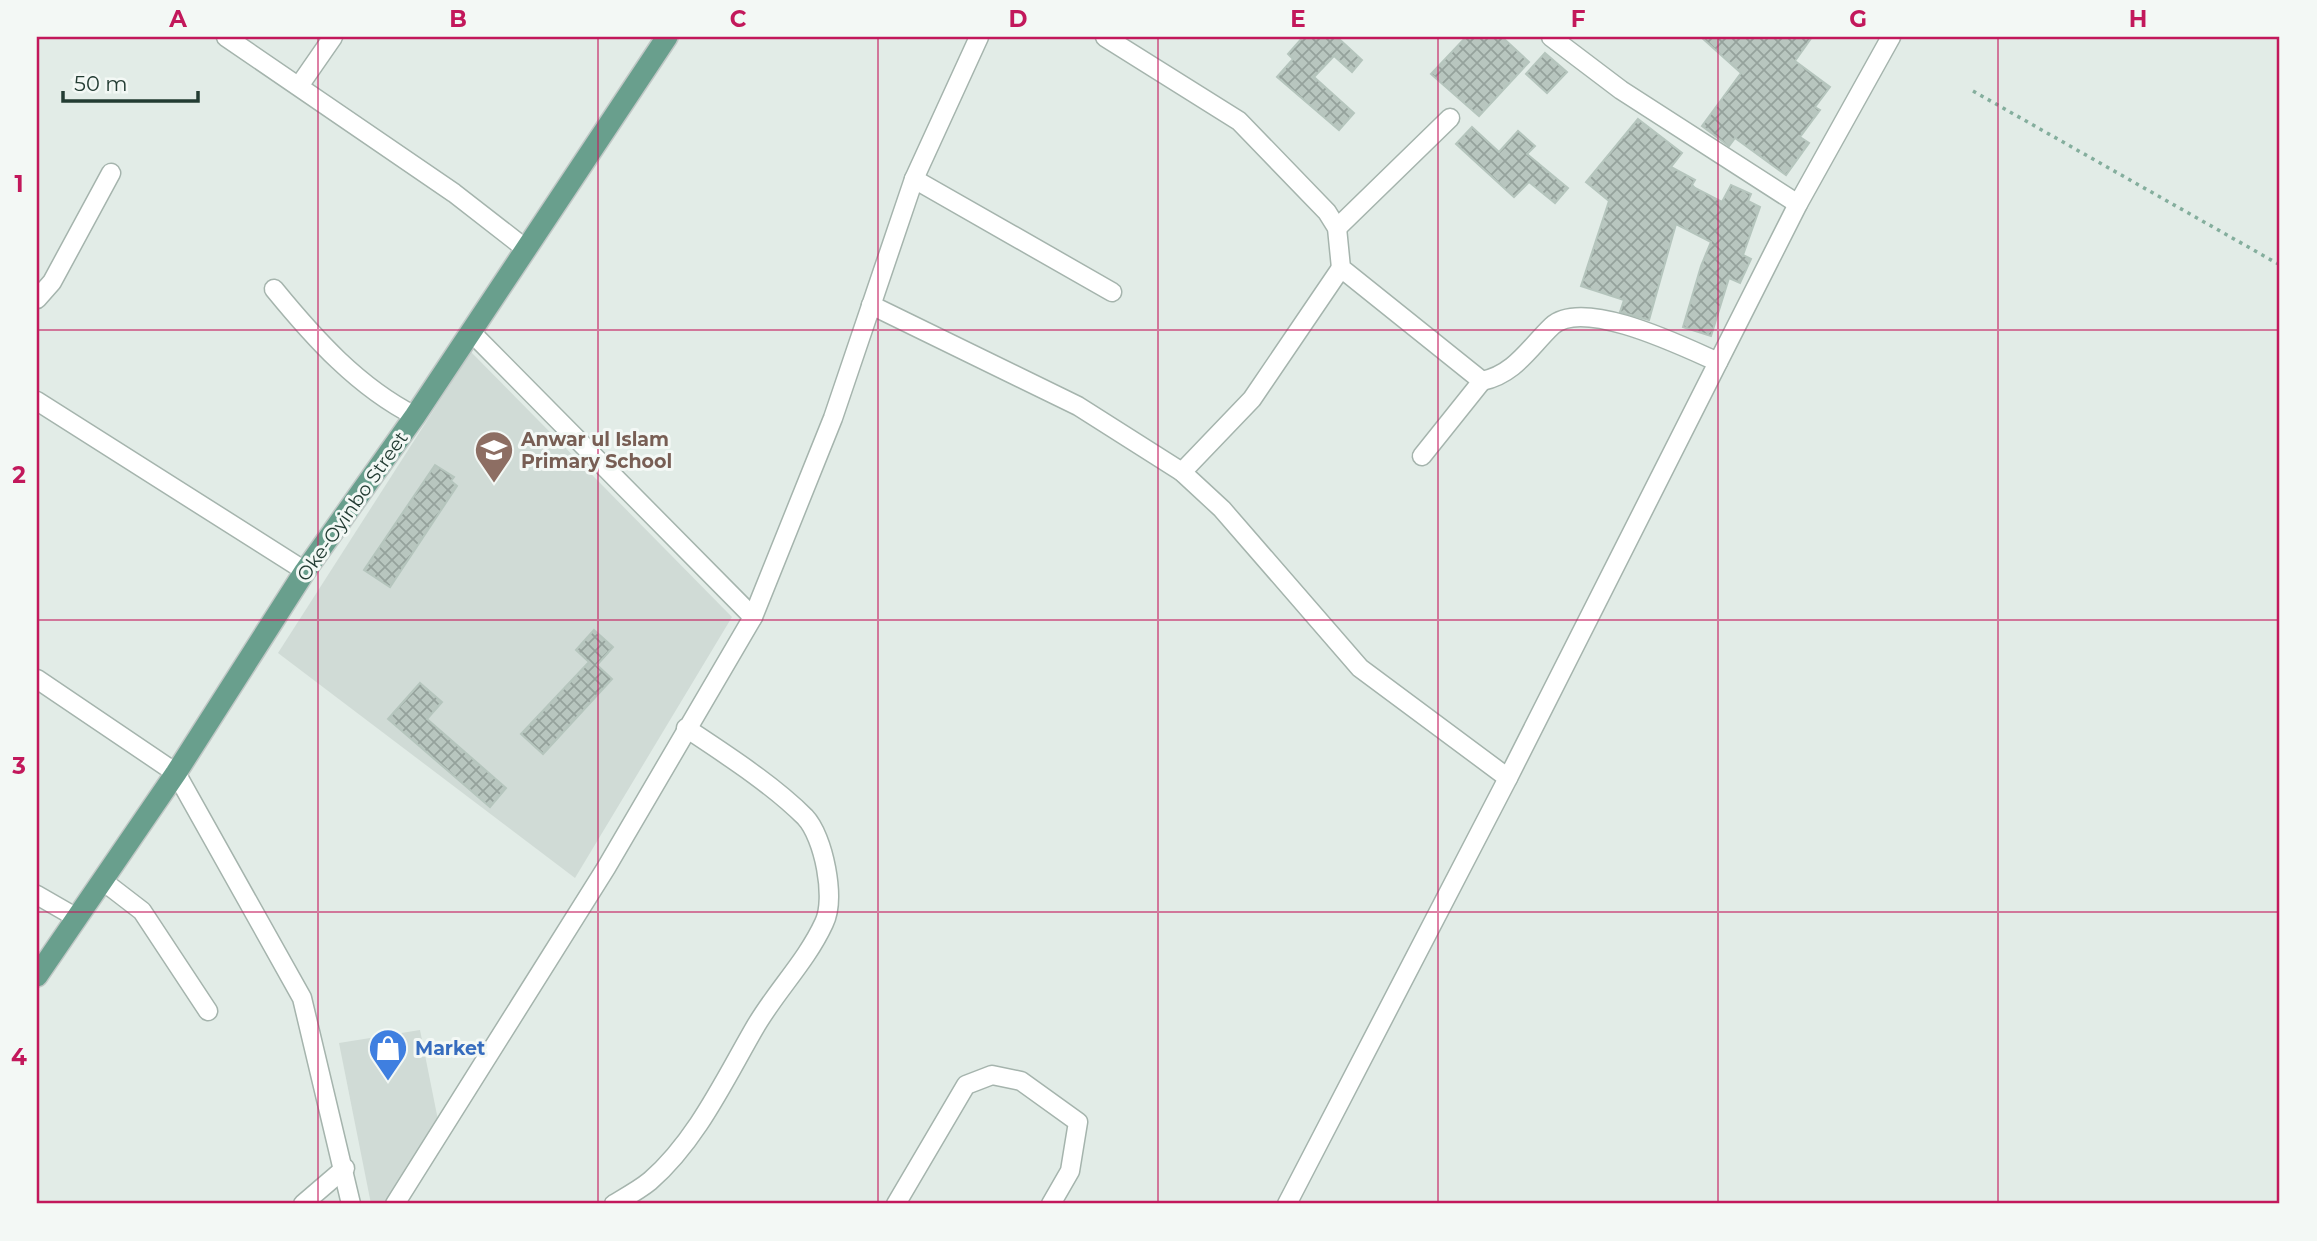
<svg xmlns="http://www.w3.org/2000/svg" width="2317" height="1241" viewBox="0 0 2317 1241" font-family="Montserrat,sans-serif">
  <defs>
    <pattern id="building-cross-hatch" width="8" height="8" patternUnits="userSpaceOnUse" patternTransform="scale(1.75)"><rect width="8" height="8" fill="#b8c6bf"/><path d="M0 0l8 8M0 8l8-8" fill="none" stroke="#95a29c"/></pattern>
  </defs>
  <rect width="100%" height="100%" fill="#e2ece7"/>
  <g fill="#d0dbd6">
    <path d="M471 352 732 617 575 878 278 653Z"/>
    <path d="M420 1030 438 1120 388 1204H371L339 1043Z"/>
  </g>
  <g fill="url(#building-cross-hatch)" stroke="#b5c5bd" stroke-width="2">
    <path d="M1303 37H1337L1362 60 1352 72 1334 56 1314 77 1354 113 1339 130 1277 77 1293 59 1288 54Z"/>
    <path d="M1466 37H1502L1529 62 1479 116 1431 74Z"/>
    <path d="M1701 37H1812L1795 61 1830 87 1815 107 1820 110 1800 137 1809 143 1786 175 1735 138 1729 146 1702 126 1741 73Z"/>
    <path d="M1545 53 1567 72 1547 93 1526 74Z"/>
    <path d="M1638 119 1682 153 1671 167 1695 180 1692 185 1695 188 1722 202 1731 185 1751 194 1748 201 1760 207 1743 255 1751 259 1740 283 1729 278 1711 336 1683 327 1701 266 1711 242 1676 224 1649 320 1620 312 1624 300 1581 286 1609 201 1586 182Z"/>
    <path d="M1472 127 1499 152 1518 131 1535 146 1527 154 1568 188 1555 203 1529 182 1514 197 1456 144Z"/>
    <path d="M435 465 454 477 451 481 457 486 390 587 364 570Z"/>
    <path d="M594 630 613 647 597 665 612 679 543 754 521 734 589 662 576 650Z"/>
    <path d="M420 683 442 702 427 719 506 788 490 807 388 719Z"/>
  </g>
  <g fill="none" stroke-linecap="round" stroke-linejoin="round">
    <g stroke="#a5b4ad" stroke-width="21">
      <g id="minor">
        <path d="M226 37 454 193 526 249"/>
        <path d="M1105 37 1239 121 1327 212 1337 228 1341 268 1482 381C1515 374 1529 348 1552 326 1583 297 1684 347 1718 362"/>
        <path d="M1551 37 1621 90 1798 204"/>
        <path d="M299 86 333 37"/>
        <path d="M914 179 1112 292"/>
        <path d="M1337 228 1450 118"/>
        <path d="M274 289C314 338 358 387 415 416"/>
        <path d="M37 299 52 282 111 173"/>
        <path d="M871 305 1078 406 1182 472 1222 509 1360 668 1508 778"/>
        <path d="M471 332 753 617"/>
        <path d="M37 401 305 571"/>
        <path d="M1422 456 1482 381"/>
        <path d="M1182 472 1252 399 1341 268"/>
        <path d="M37 679 176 773 302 998 351 1204"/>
        <path d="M103 881 142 911 208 1011"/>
        <path d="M37 895 77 918"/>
        <path d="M303 1204 345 1168"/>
        <path d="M395 1204 606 868 753 617 833 418 914 179 979 37"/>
        <path d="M614 1204C626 1197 639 1190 650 1181 696 1141 724 1081 754 1029 775 992 806 962 824 923 836 899 824 837 805 817 772 784 725 754 686 728"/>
        <path d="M896 1204 966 1085 992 1075 1021 1081 1078 1122 1070 1171 1051 1204"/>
        <path d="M1287 1204 1508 778 1798 204 1891 37"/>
      </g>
    </g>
    <g stroke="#c1c8c6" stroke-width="24">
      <path id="major" d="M37 976 176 773 305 571 415 416 667 37"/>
    </g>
    <path stroke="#84ae9d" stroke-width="3.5" stroke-dasharray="3.5 5" stroke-linecap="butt" d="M1973 91 2280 265"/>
    <use href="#minor" stroke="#fff" stroke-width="18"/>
    <use href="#major" stroke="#699f8d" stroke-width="21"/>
  </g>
  <path fill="none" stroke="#c2185b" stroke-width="2" stroke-opacity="0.55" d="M318 37V1204M598 37V1204M878 37V1204M1158 37V1204M1438 37V1204M1718 37V1204M1998 37V1204M37 330H2280M37 620H2280M37 912H2280"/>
  <defs>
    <g id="school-pin" transform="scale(2.0125)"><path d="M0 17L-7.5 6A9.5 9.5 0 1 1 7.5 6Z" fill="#8d6e63" stroke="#f3f8f5"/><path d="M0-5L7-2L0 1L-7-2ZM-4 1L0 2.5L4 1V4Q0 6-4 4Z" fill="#fff"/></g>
    <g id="shop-pin" transform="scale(2.0125)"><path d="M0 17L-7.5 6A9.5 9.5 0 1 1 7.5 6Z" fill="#3f7fe0" stroke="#f3f8f5"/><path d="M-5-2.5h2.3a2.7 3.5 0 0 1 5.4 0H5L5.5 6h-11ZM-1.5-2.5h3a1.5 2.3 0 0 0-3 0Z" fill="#fff"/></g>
  </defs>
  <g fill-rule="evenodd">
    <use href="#school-pin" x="494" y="450"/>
    <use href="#shop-pin" x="388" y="1048"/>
  </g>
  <g text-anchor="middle" stroke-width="6" stroke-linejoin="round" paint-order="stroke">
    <g font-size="19" font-weight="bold" fill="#785e54" stroke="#f3f8f5" text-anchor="start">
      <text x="521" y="446">Anwar ul Islam<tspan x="521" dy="22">Primary School</tspan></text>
    </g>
    <g font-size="19" fill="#233c33" stroke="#f3f8f5">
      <text transform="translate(352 506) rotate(-55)" y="7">Oke-Oyinbo Street</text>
    </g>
    <g font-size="19" font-weight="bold" fill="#366cbe" stroke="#f3f8f5" text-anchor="start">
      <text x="415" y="1055">Market</text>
    </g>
  </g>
  <rect width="2317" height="1241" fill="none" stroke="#f3f8f5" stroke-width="77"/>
  <path d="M63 91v10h135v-10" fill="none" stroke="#233c33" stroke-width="3.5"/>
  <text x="74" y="91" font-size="21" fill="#233c33" stroke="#f3f8f5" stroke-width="5" paint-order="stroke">50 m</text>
  <rect x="38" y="38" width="2240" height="1164" fill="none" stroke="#c2185b" stroke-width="2.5"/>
  <g font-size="23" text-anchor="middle" font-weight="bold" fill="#c2185b">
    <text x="178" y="27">A</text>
    <text x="458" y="27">B</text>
    <text x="738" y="27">C</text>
    <text x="1018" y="27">D</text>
    <text x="1298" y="27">E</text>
    <text x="1578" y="27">F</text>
    <text x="1858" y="27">G</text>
    <text x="2138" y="27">H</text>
    <text x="19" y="192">1</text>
    <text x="19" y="483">2</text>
    <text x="19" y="774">3</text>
    <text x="19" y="1065">4</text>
  </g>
</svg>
